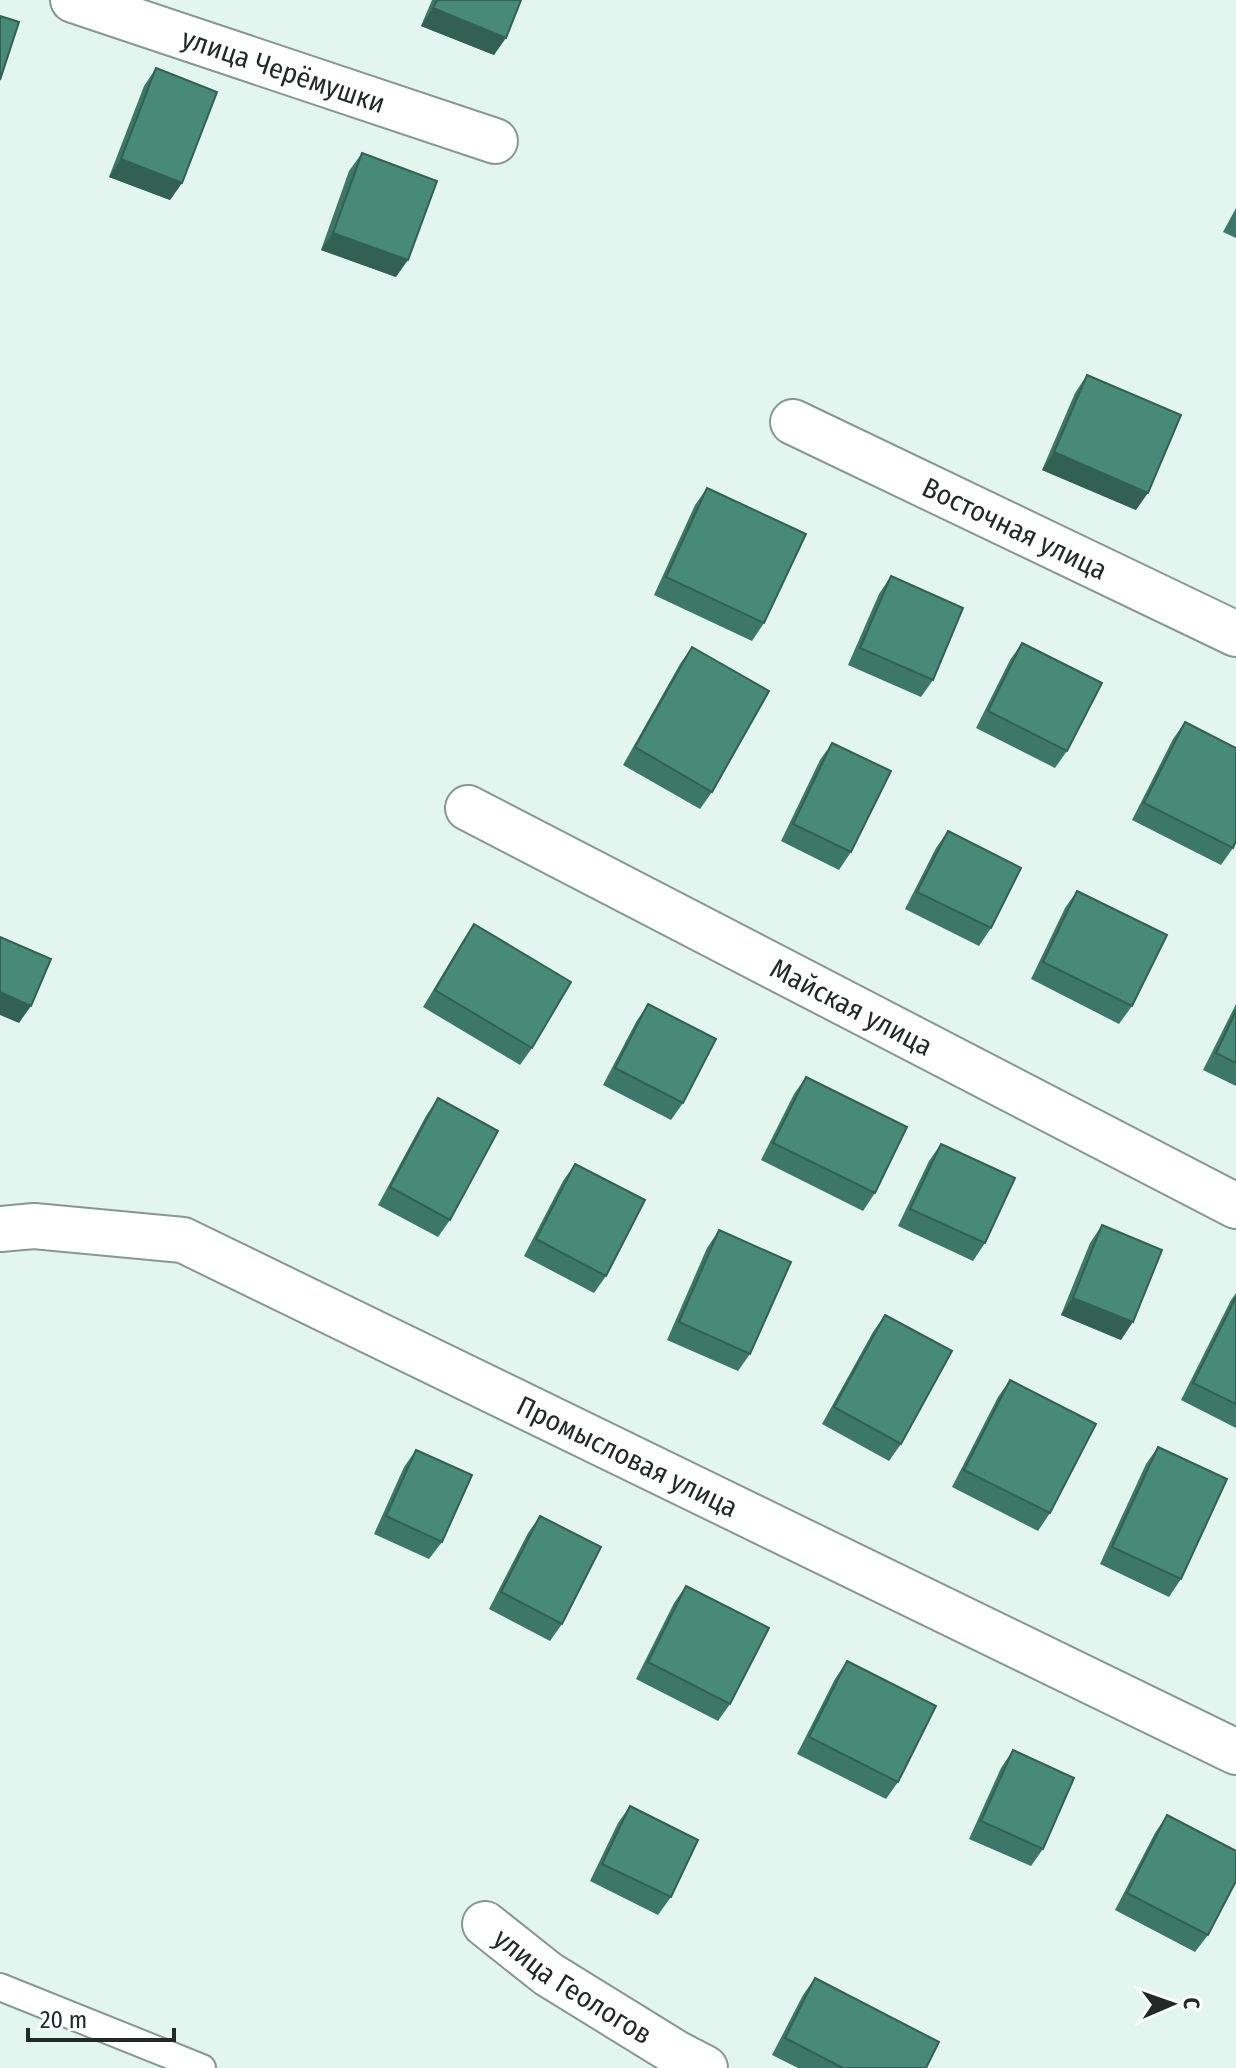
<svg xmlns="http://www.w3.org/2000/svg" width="1236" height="2068" viewBox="0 0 1236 2068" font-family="'Fira Sans Condensed',sans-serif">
  <rect width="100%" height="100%" fill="#e2f6ef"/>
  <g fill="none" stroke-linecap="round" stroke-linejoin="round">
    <g stroke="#859892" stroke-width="30">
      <path id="lane" d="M0 1987 202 2068"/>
    </g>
    <g stroke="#859892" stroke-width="48">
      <g id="street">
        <path id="s1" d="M73 0 495 141"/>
        <path id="s2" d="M793 422 1236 634"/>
        <path id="s3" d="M468 808 1236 1206"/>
        <path id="s4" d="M485 1924 548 1974 676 2053 705 2068"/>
      </g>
    </g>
    <g stroke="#859892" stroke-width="48">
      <g id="secondary">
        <path id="s5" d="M0 1229 34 1226 183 1240 1236 1752"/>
      </g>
    </g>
    <use href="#lane" stroke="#fff" stroke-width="26"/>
    <use href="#street" stroke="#fff" stroke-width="44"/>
    <use href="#secondary" stroke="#fff" stroke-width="44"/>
  </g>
  <g fill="#3d7767">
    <path d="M432 0H521L494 55 421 26Z"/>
    <path d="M156 68 182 183 170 200 109 177 144 86Z"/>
    <path d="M362 153 396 277 321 250 349 171Z"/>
    <path d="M1236 208V238L1223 232Z"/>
    <path d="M1087 375 1136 510 1042 470 1075 393Z"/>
    <path d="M707 488 764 623 752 641 654 595 695 505Z"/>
    <path d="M891 576 933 680 921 697 848 665 879 594Z"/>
    <path d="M1022 643 1067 751 1055 768 976 728 1010 660Z"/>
    <path d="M692 647 712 792 700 809 623 765 680 664Z"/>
    <path d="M1185 722 1233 848 1221 865 1132 820 1173 739Z"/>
    <path d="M832 743 851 852 839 870 781 841 820 760Z"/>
    <path d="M948 831 991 928 979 946 905 909 936 848Z"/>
    <path d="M1077 891 1132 1006 1119 1024 1031 979 1065 908Z"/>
    <path d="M474 924 532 1048 520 1065 423 1007 462 942Z"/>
    <path d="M648 1004 683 1103 671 1120 603 1085 636 1022Z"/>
    <path d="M1236 1004V1086L1203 1070Z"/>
    <path d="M806 1077 875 1193 863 1211 761 1160 794 1094Z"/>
    <path d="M438 1098 450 1220 438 1237 378 1205 426 1116Z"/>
    <path d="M941 1144 985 1243 973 1261 898 1226 929 1161Z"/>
    <path d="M575 1164 606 1276 594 1293 524 1256 563 1181Z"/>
    <path d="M1102 1225 1121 1340 1061 1315 1090 1243Z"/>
    <path d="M719 1230 750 1354 738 1371 667 1340 707 1248Z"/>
    <path d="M1236 1293V1428L1181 1400 1231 1300Z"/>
    <path d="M885 1315 901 1444 889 1461 822 1424 873 1332Z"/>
    <path d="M1010 1380 1050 1513 1038 1531 952 1487 998 1397Z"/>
    <path d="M1158 1447 1181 1579 1169 1597 1100 1564 1146 1464Z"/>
    <path d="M416 1450 442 1542 429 1559 374 1534 404 1467Z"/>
    <path d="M540 1516 562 1624 550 1641 489 1609 528 1533Z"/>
    <path d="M686 1586 730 1704 718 1721 636 1679 674 1603Z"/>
    <path d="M847 1661 898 1782 886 1799 797 1754 835 1679Z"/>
    <path d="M1013 1750 1043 1849 1031 1866 969 1839 1001 1768Z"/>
    <path d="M630 1806 671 1897 658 1915 590 1881 618 1823Z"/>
    <path d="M1167 1815 1208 1935 1195 1952 1115 1910 1155 1833Z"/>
    <path d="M815 1978 926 2068H798L772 2055 803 1995Z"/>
  </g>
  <g fill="#326154">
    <path d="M433 8 506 38 494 55 421 26Z"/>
    <path d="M121 159 182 183 170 200 109 177Z"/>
    <path d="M333 233 408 260 396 277 321 250Z"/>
    <path d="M1054 452 1148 493 1136 510 1042 470Z"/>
    <path d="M0 992 31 1006 19 1023 0 1015Z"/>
    <path d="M1073 1298 1133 1322 1121 1340 1061 1315Z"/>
  </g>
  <g fill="#478a78" stroke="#326154" stroke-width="2">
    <path d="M437 0H521L506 38 433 8Z"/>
    <path d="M0 16 19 22 0 80Z"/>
    <path d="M156 68 217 92 182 183 121 159Z"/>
    <path d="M362 153 437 181 408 260 333 233Z"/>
    <path d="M1087 375 1181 415 1148 493 1054 452Z"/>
    <path d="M707 488 806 534 764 623 666 577Z"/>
    <path d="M891 576 963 608 933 680 860 648Z"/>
    <path d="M1022 643 1102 683 1067 751 988 711Z"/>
    <path d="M692 647 769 691 712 792 635 747Z"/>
    <path d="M1185 722 1236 748V841L1233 848 1144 803Z"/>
    <path d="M832 743 891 771 851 852 793 824Z"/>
    <path d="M948 831 1021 868 991 928 917 892Z"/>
    <path d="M1077 891 1167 935 1132 1006 1043 962Z"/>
    <path d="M474 924 571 982 532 1048 435 990Z"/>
    <path d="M0 937 51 959 31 1006 0 992Z"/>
    <path d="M648 1004 716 1039 683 1103 615 1068Z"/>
    <path d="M1236 1011V1063L1216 1053Z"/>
    <path d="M806 1077 907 1127 875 1193 773 1143Z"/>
    <path d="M438 1098 498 1131 450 1220 390 1187Z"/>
    <path d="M941 1144 1015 1178 985 1243 910 1209Z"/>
    <path d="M575 1164 645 1200 606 1276 536 1239Z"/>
    <path d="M1102 1225 1162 1250 1133 1322 1073 1298Z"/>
    <path d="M719 1230 791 1262 750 1354 679 1322Z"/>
    <path d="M1236 1297V1404L1193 1383Z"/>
    <path d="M885 1315 952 1351 901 1444 834 1407Z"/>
    <path d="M1010 1380 1096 1424 1050 1513 964 1470Z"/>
    <path d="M1158 1447 1227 1479 1181 1579 1112 1547Z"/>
    <path d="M416 1450 472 1475 442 1542 386 1516Z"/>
    <path d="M540 1516 601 1547 562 1624 501 1592Z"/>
    <path d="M686 1586 769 1628 730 1704 648 1662Z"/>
    <path d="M847 1661 936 1706 898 1782 809 1737Z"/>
    <path d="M1013 1750 1074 1778 1043 1849 981 1821Z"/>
    <path d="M630 1806 698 1840 671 1897 602 1864Z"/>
    <path d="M1167 1815 1236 1851V1881L1208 1935 1127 1893Z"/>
    <path d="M815 1978 939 2042 926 2068H843L785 2038Z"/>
  </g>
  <g text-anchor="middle" stroke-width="7" stroke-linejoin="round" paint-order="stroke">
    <g font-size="28" fill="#222927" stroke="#fbfffe">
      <text dy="10" stroke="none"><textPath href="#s1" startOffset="222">улица Черёмушки</textPath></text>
      <text dy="10" stroke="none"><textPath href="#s2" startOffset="246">Восточная улица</textPath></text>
      <text dy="10" stroke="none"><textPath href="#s3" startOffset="432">Майская улица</textPath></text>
      <text dy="10" stroke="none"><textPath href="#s5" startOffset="678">Промысловая улица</textPath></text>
      <text dy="10" stroke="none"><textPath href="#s4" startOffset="108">улица Геологов</textPath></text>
    </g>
  </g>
  <g transform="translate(1172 2004) rotate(88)" stroke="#fbfffe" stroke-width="6" paint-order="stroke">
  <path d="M0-6L14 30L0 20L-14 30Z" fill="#222927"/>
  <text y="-12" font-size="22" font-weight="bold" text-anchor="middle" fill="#222927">С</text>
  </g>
  <path d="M28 2028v12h146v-12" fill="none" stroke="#222927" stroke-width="4"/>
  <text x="40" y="2028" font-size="24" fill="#222927" stroke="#fbfffe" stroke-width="6" paint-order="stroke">20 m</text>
</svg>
